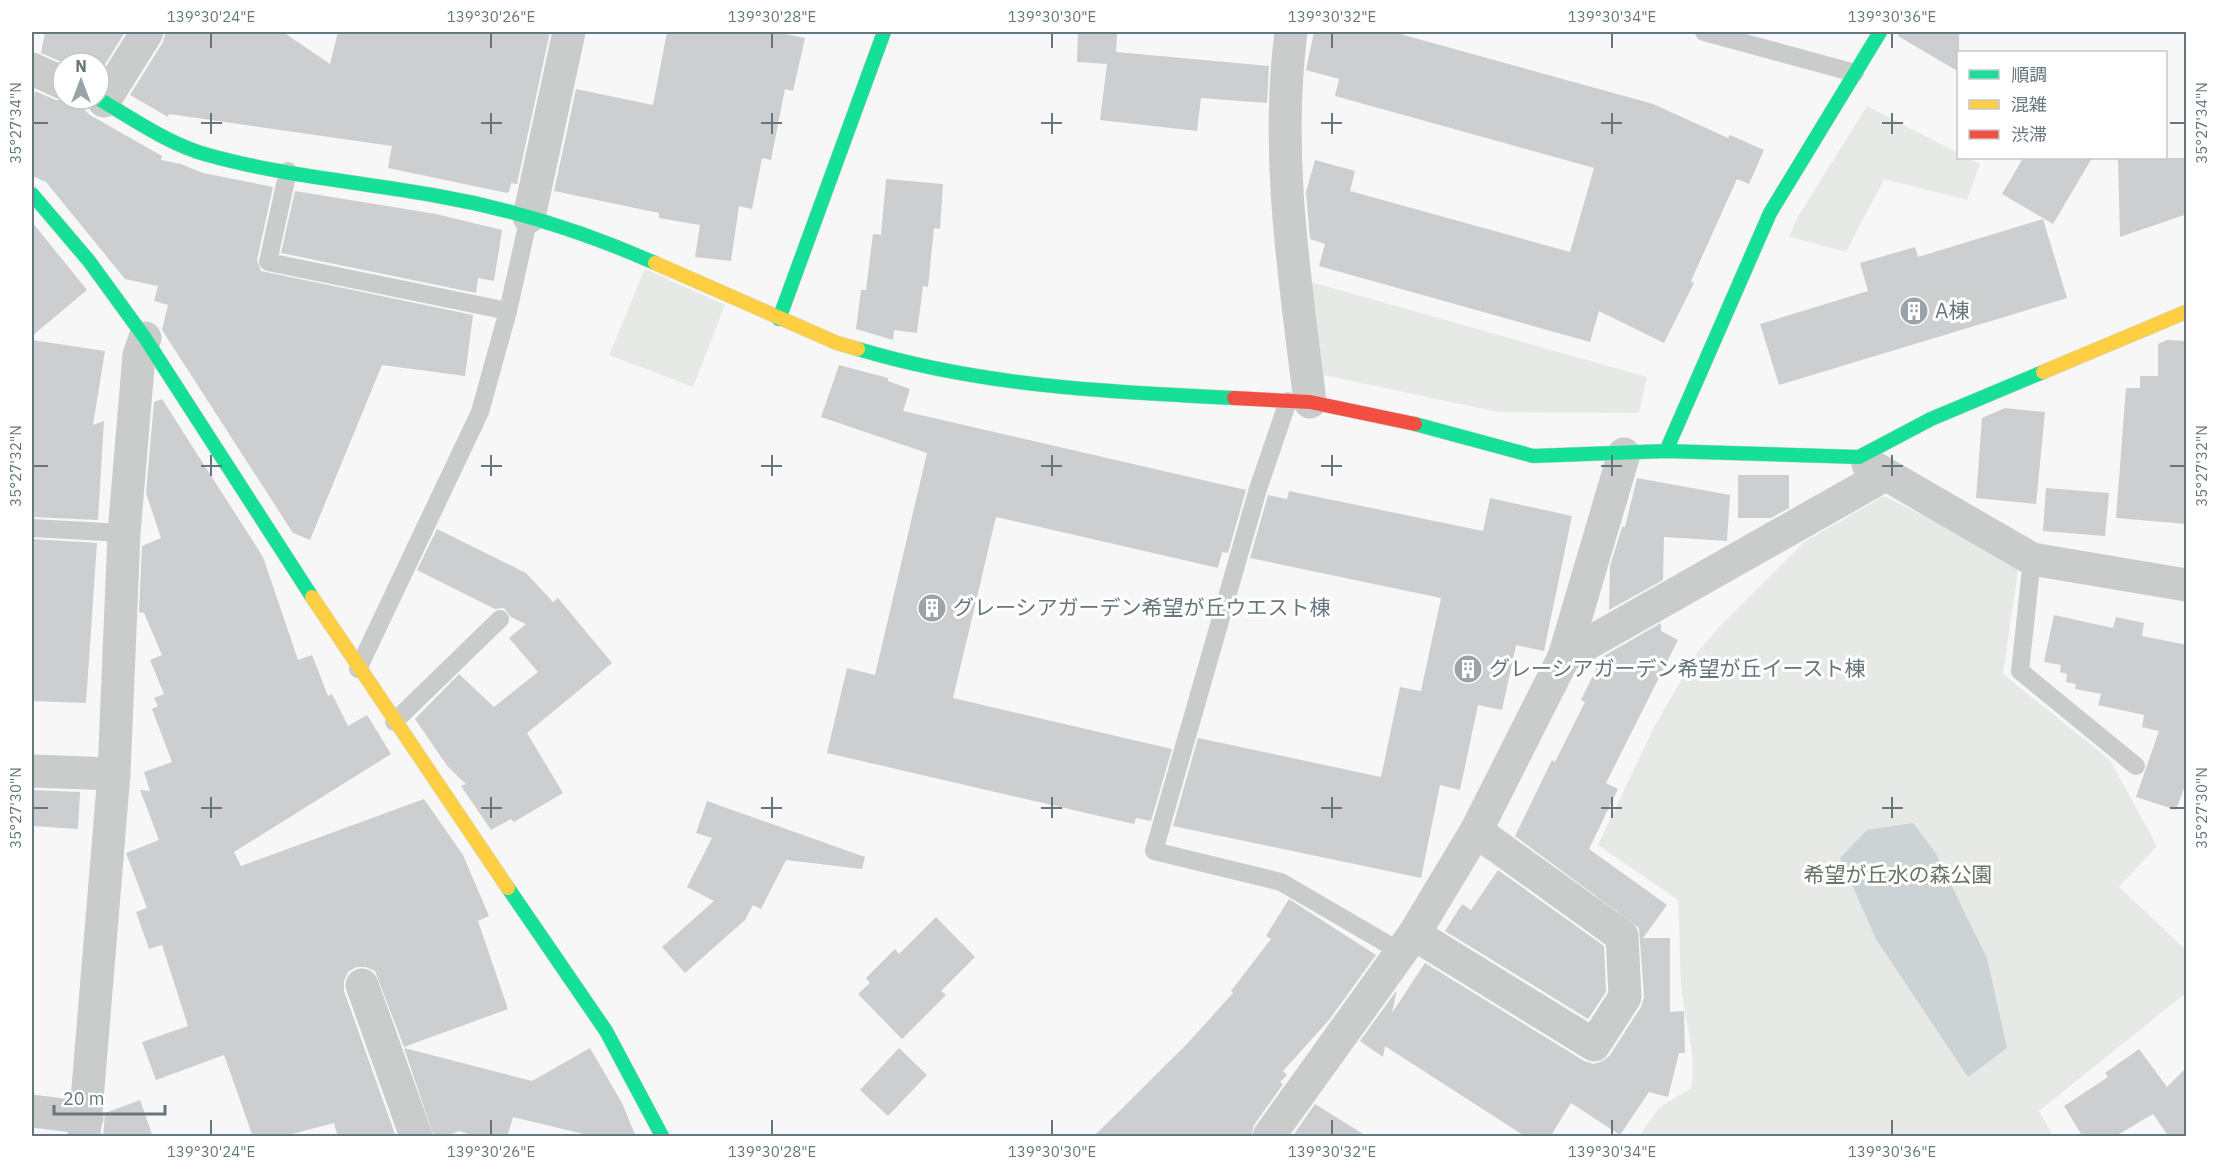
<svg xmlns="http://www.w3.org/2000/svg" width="2218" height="1168" viewBox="0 0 2218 1168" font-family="'IBM Plex Sans','Noto Sans JP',sans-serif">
  <rect width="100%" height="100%" fill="#f7f7f7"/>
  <g fill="#e6e9e5">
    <path d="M1867 106 1958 153V158H1967L1980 164 1967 200 1884 179 1846 252 1790 237 1796 220Z"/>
    <path d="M645 269 725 305 693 387 609 355Z"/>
    <path d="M1311 282 1647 377 1639 413 1498 412 1319 374Z"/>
    <path d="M1884 496 2019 563 2003 674 2110 760 2157 846 2119 887 2186 950V993L2039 1111 2053 1136H1639L1659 1108 1691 1088C1696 1057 1688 1032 1683 1002 1679 969 1680 934 1678 900L1598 845 1654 727 1697 653 1720 626 1804 542Z"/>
  </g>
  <path fill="#cbd3d5" d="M1913 823 1935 852 1987 958 2007 1048 1968 1077 1876 939 1840 858 1867 830Z"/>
  <g fill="#cdcecf">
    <path d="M45 32H125L99 74V63H64L41 53Z"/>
    <path d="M166 32H283L330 64 338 32H550L517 184 511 183 509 192 507 193 388 168 392 146 169 114 168 117 130 95 163 42Z"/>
    <path d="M667 32H775L805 38 793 91 785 89 771 160 762 158 752 209 739 206 731 261 695 257 700 225 659 218V213L554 191 576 89 653 105Z"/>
    <path d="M1078 32 1117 34 1116 52 1269 66 1267 103 1201 98 1197 131 1100 120 1107 64 1077 62Z"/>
    <path d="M1314 32H1393L1653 104 1728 138 1730 135 1764 150 1749 184 1737 179 1691 281 1694 283 1664 343 1599 311 1590 342 1319 266 1325 244 1310 239 1306 192 1315 160 1355 171 1350 191 1570 252 1594 168 1335 96 1339 79 1306 70Z"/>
    <path d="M1899 32H1959V72L1898 36Z"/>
    <path d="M35 91 56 100 80 99 83 108 90 115 162 156 161 160 181 164 203 173 273 187 257 260 261 271 473 315 465 376 382 365 310 540 293 533 162 330 168 305 154 301 158 286 125 279 46 182 32 176V109Z"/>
    <path d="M2023 158H2092L2053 224 2002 194Z"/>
    <path d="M2118 158H2187V214L2120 237Z"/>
    <path d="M886 179 943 184 940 229 934 228 928 287 923 286 917 333 894 330 893 340 856 329 861 290H866L873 234 881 235Z"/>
    <path d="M295 191 436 214 502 230 494 281 478 278 476 293 281 253Z"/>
    <path d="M2043 219 2067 298 1779 385 1760 324 1868 291 1860 263 1915 247 1918 257Z"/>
    <path d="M32 222 87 290 32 336Z"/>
    <path d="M32 340 105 351 93 425 104 421 98 520 32 517Z"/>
    <path d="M2167 340 2187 341V524L2116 518 2126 388H2140V376H2158V344Z"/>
    <path d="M839 365 888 378V381L910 389 903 411 1246 490 1228 553 1222 552 1218 568 996 517 953 698 1172 749 1151 821 1136 818 1134 824 827 753 847 668 875 675 927 453 821 417Z"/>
    <path d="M162 399 263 557 298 660 312 655 328 696 332 694 348 726 367 715 391 754 234 852 241 866 424 799 463 855 489 916 478 921 508 1009 404 1047 375 971 366 967H356L348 972 344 981V991L396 1137H338L334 1123 280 1137H253L224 1055 156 1080 142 1042 188 1026 162 945 149 949 136 912 147 908 126 853 159 840 140 790 150 791 144 772 172 762 152 709 158 706 154 698 164 694 150 660 162 655 144 613 139 612 142 546 161 538 146 493 154 402Z"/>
    <path d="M2005 408 2045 412 2036 504 1976 498 1982 418Z"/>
    <path d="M1738 475H1789V508L1771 518H1738Z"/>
    <path d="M1637 478 1730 495 1727 541 1664 537 1663 580 1609 610 1610 566 1622 527H1625Z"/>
    <path d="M2046 488 2109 493 2105 536 2043 531Z"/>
    <path d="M1289 491 1483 531 1490 498 1572 516 1544 651 1516 645 1502 710 1478 705 1460 790 1440 785 1421 878 1173 826 1198 738 1381 777 1400 687 1421 691 1441 598 1250 558 1268 495 1287 499Z"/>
    <path d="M437 529 526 573 553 602 558 598 612 663 527 733 563 793 514 822 511 819 491 830 461 786 466 784 448 767 415 719 459 674 494 707 538 672 509 638 526 624 511 617 504 608 495 609 417 570Z"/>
    <path d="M32 539 97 543 86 703 32 701Z"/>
    <path d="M2054 615 2113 628 2116 617 2144 623 2142 636 2187 645V780L2176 810 2136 797 2159 731 2142 727 2144 715 2098 705 2101 694 2075 689 2076 684 2066 682 2067 674 2060 672 2061 665 2044 662Z"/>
    <path d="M1661 623V631L1678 640 1606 783 1618 789 1589 849 1667 905 1643 938H1670V1012L1684 1011 1685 1053H1679L1668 1097 1649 1092 1620 1135 1571 1103 1550 1137H1526L1385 1046 1383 1057 1360 1041 1397 990 1392 1013 1425 963 1584 1061 1594 1064 1603 1061 1610 1055 1641 1007 1644 997 1639 928 1515 836 1552 760 1555 762 1585 702 1581 700 1602 657Z"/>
    <path d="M32 790 80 792 78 829 32 826Z"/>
    <path d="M707 801 865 857 862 869 786 860 761 909 753 905 745 920 685 973 662 947 714 901 687 887 712 838 696 833Z"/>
    <path d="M1498 870 1604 946 1606 992 1588 1019 1445 931 1462 904 1471 910Z"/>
    <path d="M1289 899 1376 955 1329 1020 1283 1071 1287 1075 1280 1082 1283 1084 1254 1125 1251 1137H1093L1186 1045 1233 993 1231 991 1271 939 1266 936Z"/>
    <path d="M936 917 975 957 941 991 946 995 902 1039 858 994 870 983 866 978 895 949 899 954Z"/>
    <path d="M404 1048 532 1081 590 1048 622 1103 636 1137H596L513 1117 507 1137H478L459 1131 444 1137H434Z"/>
    <path d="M899 1048 927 1075 888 1116 860 1090Z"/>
    <path d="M2139 1049 2167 1087 2187 1067V1137H2169L2153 1114 2114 1137H2083L2064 1106 2108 1077 2105 1073Z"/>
    <path d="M140 1100 153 1137H103L105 1113Z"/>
    <path d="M1315 1104 1368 1137H1292Z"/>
  </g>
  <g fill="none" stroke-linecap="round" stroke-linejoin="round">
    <g stroke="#d3d4d4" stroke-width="15">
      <g id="fast">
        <path d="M99 99C133 119 170 145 208 155 283 176 362 182 438 196 513 209 585 232 655 263"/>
        <path d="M32 194 89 261 145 338 312 597"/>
        <path d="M779 319 884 32"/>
        <path d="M858 349C981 386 1106 392 1234 398"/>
        <path d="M1415 424 1533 456 1666 451 1859 457 1931 419 2043 372"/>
        <path d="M1666 451 1770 213 1880 32"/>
        <path d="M508 888 606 1031 662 1136"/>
      </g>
    </g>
    <g stroke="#d3d4d4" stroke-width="15">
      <g id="slow">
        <path d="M655 263 837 343 858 349"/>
        <path d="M2043 372 2186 312"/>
        <path d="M312 597 508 888"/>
      </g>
    </g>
    <g stroke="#d3d4d4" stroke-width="15">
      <path id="jam" d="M1234 398 1310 402 1415 424"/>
    </g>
    <g stroke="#cacccc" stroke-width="18">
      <path d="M1704 32 1855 73"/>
      <path d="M288 171 268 262 508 311 529 217"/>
      <path d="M1288 401 1258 489 1154 851 1281 882 1401 952"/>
      <path d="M32 528 124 533"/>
      <path d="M2032 559 2020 671 2136 766"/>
      <path d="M358 669 480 412 508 311"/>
      <path d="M394 722 500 619"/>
    </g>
    <g stroke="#cacccc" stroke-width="33">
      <path d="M1291 32C1275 156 1295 279 1310 402"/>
      <path d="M32 69 63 83"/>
      <path d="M104 101 147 32"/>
      <path d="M529 217 569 32"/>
      <path d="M1868 464 2032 559 2186 585"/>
      <path d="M1564 657 1885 475"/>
      <path d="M32 771 114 774"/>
      <path d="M1414 934 1594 1045 1625 997 1622 936 1476 831"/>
      <path d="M362 985 416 1136"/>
      <path d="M32 1111 87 1118"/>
      <path d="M84 1136 114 774 124 533 139 355 145 338"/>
      <path d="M1269 1136 1414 934 1476 831 1564 657 1624 454"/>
    </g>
    <use href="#fast" stroke="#16e098" stroke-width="14"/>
    <use href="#slow" stroke="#ffcf43" stroke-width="14"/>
    <use href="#jam" stroke="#f24e42" stroke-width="14"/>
  </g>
  <path fill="none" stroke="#66767d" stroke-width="2" d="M211 33V48M491 33V48M772 33V48M1052 33V48M1332 33V48M1612 33V48M1892 33V48M211 113V134M491 113V134M772 113V134M1052 113V134M1332 113V134M1612 113V134M1892 113V134M33 123H48M201 123H222M481 123H502M761 123H782M1041 123H1062M1321 123H1342M1601 123H1622M1882 123H1903M2170 123H2185M211 455V476M491 455V476M772 455V476M1052 455V476M1332 455V476M1612 455V476M1892 455V476M33 466H48M201 466H222M481 466H502M761 466H782M1041 466H1062M1321 466H1342M1601 466H1622M1882 466H1903M2170 466H2185M211 797V818M491 797V818M772 797V818M1052 797V818M1332 797V818M1612 797V818M1892 797V818M33 808H48M201 808H222M481 808H502M761 808H782M1041 808H1062M1321 808H1342M1601 808H1622M1882 808H1903M2170 808H2185M211 1120V1135M491 1120V1135M772 1120V1135M1052 1120V1135M1332 1120V1135M1612 1120V1135M1892 1120V1135"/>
  <defs>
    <g id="building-disc" transform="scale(1.5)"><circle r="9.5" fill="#99a3a8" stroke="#fff"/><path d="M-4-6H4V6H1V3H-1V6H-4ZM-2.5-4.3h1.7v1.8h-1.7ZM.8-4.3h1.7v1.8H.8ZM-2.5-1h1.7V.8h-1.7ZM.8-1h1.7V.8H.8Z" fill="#fff"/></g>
  </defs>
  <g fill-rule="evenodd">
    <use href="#building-disc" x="1914" y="311"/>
    <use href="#building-disc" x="932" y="608"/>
    <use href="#building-disc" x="1468" y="669"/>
  </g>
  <g text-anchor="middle" stroke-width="6" stroke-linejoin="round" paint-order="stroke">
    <g font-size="21" fill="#66767d" stroke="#fff" text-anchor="start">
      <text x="1935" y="318">A棟</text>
      <text x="953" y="615">グレーシアガーデン希望が丘ウエスト棟</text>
      <text x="1489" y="676">グレーシアガーデン希望が丘イースト棟</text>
    </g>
    <g font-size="21" fill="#6a7665" stroke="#fff">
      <text x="1898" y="882">希望が丘水の森公園</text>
    </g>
  </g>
  <rect width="2218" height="1168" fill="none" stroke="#ffffff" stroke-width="66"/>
  <rect x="1957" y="51" width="210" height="108" fill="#ffffff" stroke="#c2c8cb" stroke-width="1.5"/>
  <rect x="1969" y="70" width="30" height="9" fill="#16e098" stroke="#c2c8cb" stroke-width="1.5"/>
  <text x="2011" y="81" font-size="18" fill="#66767d">順調</text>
  <rect x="1969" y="100" width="30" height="9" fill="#ffcf43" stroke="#c2c8cb" stroke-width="1.5"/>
  <text x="2011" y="111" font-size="18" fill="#66767d">混雑</text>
  <rect x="1969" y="130" width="30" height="9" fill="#f24e42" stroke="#c2c8cb" stroke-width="1.5"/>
  <text x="2011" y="141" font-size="18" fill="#66767d">渋滞</text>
  <g transform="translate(81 81)"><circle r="28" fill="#ffffff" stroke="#c2c8cb" stroke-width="1.5"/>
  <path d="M0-4.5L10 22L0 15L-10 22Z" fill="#99a3a8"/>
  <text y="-9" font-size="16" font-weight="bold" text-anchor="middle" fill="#66767d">N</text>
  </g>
  <path d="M54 1105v9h111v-9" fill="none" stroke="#66767d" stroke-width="3"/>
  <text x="63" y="1105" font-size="18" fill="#66767d" stroke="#ffffff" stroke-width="4.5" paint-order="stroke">20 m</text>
  <rect x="33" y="33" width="2152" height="1102" fill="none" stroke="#66767d" stroke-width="2"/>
  <g font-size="15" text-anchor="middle" fill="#66767d">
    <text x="211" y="22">139°30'24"E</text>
    <text x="491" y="22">139°30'26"E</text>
    <text x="772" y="22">139°30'28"E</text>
    <text x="1052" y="22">139°30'30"E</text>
    <text x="1332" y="22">139°30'32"E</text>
    <text x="1612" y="22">139°30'34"E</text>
    <text x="1892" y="22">139°30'36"E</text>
    <text transform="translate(16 123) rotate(-90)" y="5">35°27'34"N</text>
    <text transform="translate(2202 123) rotate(-90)" y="5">35°27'34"N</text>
    <text transform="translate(16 466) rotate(-90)" y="5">35°27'32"N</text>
    <text transform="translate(2202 466) rotate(-90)" y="5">35°27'32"N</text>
    <text transform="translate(16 808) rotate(-90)" y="5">35°27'30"N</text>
    <text transform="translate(2202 808) rotate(-90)" y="5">35°27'30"N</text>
    <text x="211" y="1157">139°30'24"E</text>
    <text x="491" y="1157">139°30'26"E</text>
    <text x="772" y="1157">139°30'28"E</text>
    <text x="1052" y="1157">139°30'30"E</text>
    <text x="1332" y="1157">139°30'32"E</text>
    <text x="1612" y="1157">139°30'34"E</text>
    <text x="1892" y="1157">139°30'36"E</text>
  </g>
</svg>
